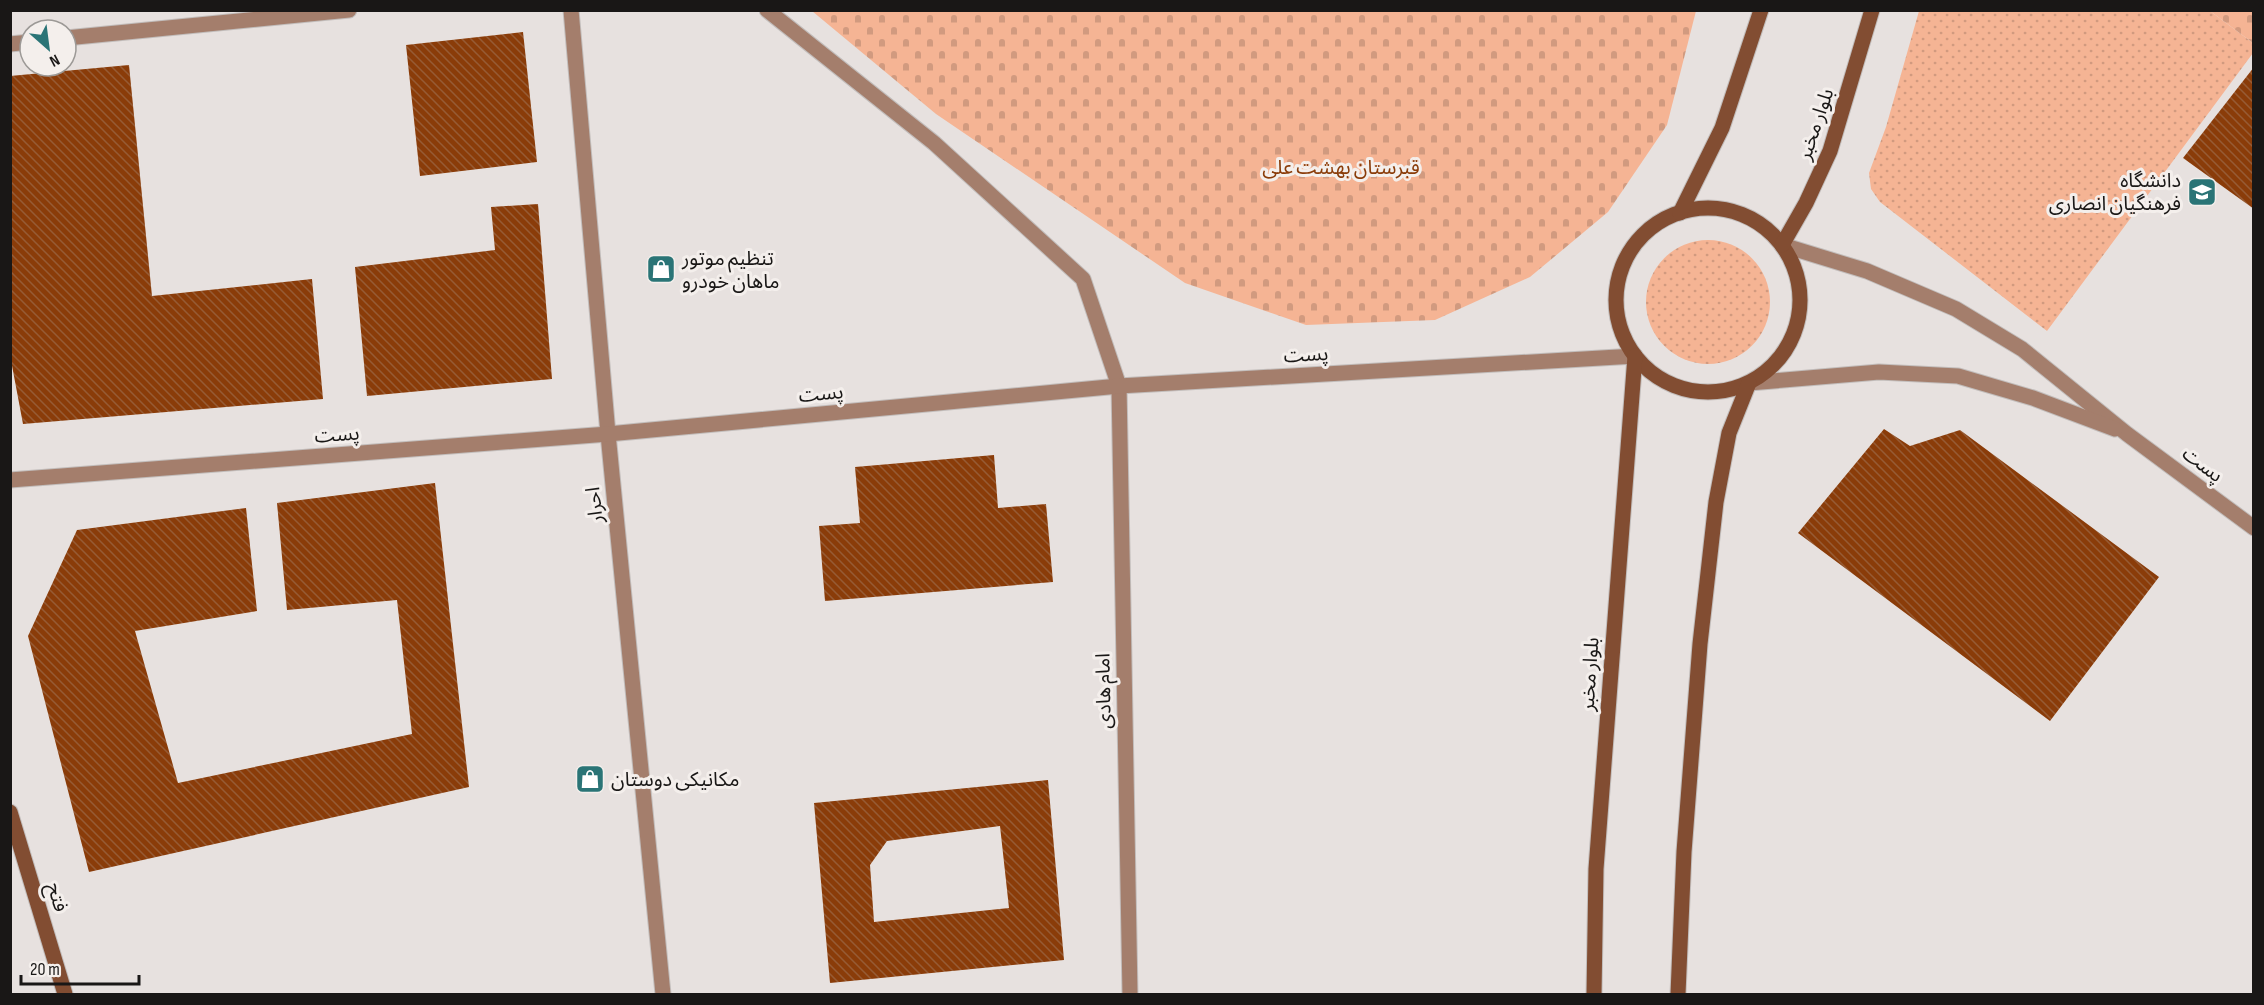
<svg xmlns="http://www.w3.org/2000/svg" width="2264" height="1005" viewBox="0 0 2264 1005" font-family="'Sofia Sans Condensed','Noto Sans Arabic',sans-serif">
  <defs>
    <pattern id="grass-dots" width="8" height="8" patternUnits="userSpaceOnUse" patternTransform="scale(1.5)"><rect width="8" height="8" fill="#f5b494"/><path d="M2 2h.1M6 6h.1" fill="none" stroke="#d19a7f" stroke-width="1.8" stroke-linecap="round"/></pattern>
    <pattern id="cemetery-stones" width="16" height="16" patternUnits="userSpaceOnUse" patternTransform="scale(1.5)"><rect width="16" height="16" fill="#f5b494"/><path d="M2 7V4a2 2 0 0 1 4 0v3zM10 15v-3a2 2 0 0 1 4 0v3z" fill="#d19a7f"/></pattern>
    <pattern id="building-back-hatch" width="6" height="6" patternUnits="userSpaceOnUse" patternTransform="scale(1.5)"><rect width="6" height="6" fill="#8a3c09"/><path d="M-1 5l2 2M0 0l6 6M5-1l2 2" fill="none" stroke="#965b35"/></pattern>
  </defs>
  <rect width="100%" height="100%" fill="#e7e1df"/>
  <g fill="url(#grass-dots)">
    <path d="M1919 11H2210L2253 43V53L2047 331 1880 202 1871 189 1869 173 1886 127Z"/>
    <circle cx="1708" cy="302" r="62"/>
  </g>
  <g fill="url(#cemetery-stones)">
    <path d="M812 11H1696L1667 125 1608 212 1530 277 1435 320 1306 325 1185 283 936 114Z"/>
    <path d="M2210 11H2253V43Z"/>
  </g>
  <g fill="url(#building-back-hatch)" fill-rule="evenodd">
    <path d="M523 32 537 162 420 176 406 45Z"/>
    <path d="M129 65 152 296 312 279 323 399 23 424 10 355V76Z"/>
    <path d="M2254 67V209L2183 158Z"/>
    <path d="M538 204 552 379 367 396 355 267 495 250 491 207Z"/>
    <path d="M1884 429 1910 446 1960 430 2159 577 2050 721 1798 533Z"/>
    <path d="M994 455 998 508 1046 504 1053 582 825 601 819 526 860 523 855 467Z"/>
    <path d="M435 483 469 787 89 872 28 636 77 530 246 508 257 611 135 631 178 783 412 734 397 600 287 610 277 503Z"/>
    <path d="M1048 780 1064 960 830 983 814 803ZM1000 826 1009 908 874 922 870 865 887 841Z"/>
  </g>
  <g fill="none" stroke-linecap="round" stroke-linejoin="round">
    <g stroke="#c2bdbb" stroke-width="17">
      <g id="street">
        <path d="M571 10 608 434 663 994"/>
        <path d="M767 10 934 143 1083 279 1119 386 1130 994"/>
        <path d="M66 38 349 10"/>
        <path d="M10 44 30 42"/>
        <path d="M1782 245 1867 271 1956 309 2022 349 2127 434 2254 528"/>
        <path d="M1749 383 1879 372 1958 376 2033 398 2115 429"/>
        <path d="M10 480 608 434 1119 386 1635 356"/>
      </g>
    </g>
    <g stroke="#c2bdbb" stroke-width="17">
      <g id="secondary">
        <circle cx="1708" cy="300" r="92"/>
        <path d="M1680 213 1722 128 1761 10"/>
        <path d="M1782 245 1806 203 1830 151 1872 10"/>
        <path d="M10 812 65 994"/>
        <path d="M1594 994 1596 869 1635 356"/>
        <path d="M1678 994 1684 852 1700 644 1716 502 1729 433 1749 383"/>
      </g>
    </g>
    <use href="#street" stroke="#a47e6c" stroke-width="15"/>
    <use href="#secondary" stroke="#824d32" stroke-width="15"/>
  </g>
  <defs>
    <g id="university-square" transform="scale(1.5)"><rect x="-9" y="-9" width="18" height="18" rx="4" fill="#2a7476" stroke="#f4efec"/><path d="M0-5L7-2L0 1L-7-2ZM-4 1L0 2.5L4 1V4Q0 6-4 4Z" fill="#fff"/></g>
    <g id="shop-square" transform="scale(1.5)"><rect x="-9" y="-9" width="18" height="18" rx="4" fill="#2a7476" stroke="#f4efec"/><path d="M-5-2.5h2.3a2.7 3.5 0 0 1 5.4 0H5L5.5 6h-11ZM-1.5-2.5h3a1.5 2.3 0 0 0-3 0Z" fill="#fff"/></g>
  </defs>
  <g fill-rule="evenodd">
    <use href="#university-square" x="2202" y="192"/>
    <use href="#shop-square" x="661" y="269"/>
    <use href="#shop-square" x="590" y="779"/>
  </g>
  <g text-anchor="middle" stroke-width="6" stroke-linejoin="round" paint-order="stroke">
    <g font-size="20" fill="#191716" stroke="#f4efec">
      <text transform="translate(1815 124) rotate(-71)" y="7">بلوار مخبر</text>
      <text transform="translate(1306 354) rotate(-3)" y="7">پست</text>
      <text transform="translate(821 393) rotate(-5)" y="7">پست</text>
      <text transform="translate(337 434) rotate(-4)" y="7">پست</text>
      <text transform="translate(2203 464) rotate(37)" y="7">پست</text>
      <text transform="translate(594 505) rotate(-96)" y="7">احرار</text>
      <text transform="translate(1589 674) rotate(-86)" y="7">بلوار مخبر</text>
      <text transform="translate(1103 691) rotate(-91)" y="7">امام هادی</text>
      <text transform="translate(58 897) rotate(73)" y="7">فتح</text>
    </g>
    <g font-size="20" fill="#8a3c09" stroke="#f4efec">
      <text x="1341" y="174">قبرستان بهشت علی</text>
    </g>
    <g font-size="20" fill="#191716" stroke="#f4efec" text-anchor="start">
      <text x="2181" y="187" text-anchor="end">دانشگاه<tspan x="2181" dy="23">فرهنگیان انصاری</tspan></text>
      <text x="682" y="265">تنظیم موتور<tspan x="682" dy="23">ماهان خودرو</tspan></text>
      <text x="611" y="786">مکانیکی دوستان</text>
    </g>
  </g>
  <rect width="2264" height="1005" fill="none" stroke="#191716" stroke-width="24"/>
  <g transform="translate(48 48) rotate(152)"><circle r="28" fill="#f4efec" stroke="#9c9996" stroke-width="1.5"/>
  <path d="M0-4.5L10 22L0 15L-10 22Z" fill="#2a7476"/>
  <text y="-9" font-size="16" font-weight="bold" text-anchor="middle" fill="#191716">N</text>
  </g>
  <path d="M21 975v9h118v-9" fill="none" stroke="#191716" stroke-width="3"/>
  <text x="30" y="975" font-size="18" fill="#191716" stroke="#f4efec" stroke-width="4.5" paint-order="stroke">20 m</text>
</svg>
